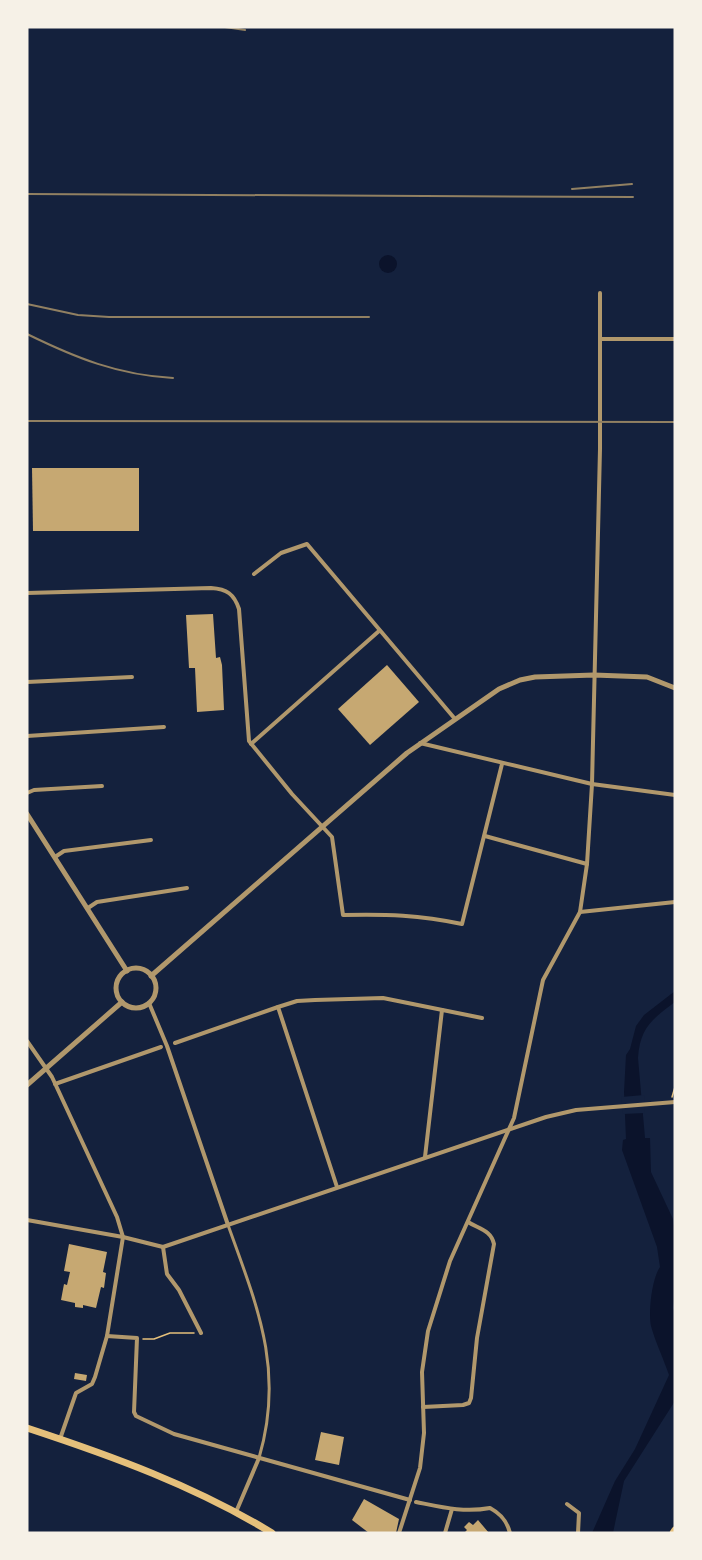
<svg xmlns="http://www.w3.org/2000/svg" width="702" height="1560" viewBox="0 0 702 1560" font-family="'Fira Sans',sans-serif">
  <rect width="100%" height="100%" fill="#14213d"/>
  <g fill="#0b132b">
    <circle cx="388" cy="264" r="9"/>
    <path d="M675 991V1002C652 1019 640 1028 638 1058L645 1138H650L651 1172 673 1219 675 1233V1295L673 1308 675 1314V1401L624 1481 613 1533H592L615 1481 635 1449 669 1375C664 1360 655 1341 651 1326 648 1312 652 1278 660 1267L657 1247 622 1150 623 1140 626 1139 624 1092 626 1055 630 1049 636 1026 644 1015Z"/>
  </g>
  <path fill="#14213d" d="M644 1095 645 1113 623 1114 621 1097Z"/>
  <g fill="#c6a872">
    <path d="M32 468H139V531H33Z"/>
    <path d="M213 614 216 658 220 657 222 665 224 710 197 712 195 668H189L186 615Z"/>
    <path d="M387 665 419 702 370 745 338 709Z"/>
    <path d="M69 1244 107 1252 103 1272 106 1273 104 1288 101 1287 96 1308 83 1305V1308L75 1307V1303L61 1300 64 1284 67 1285 70 1272 64 1271Z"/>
    <path d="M75 1373 87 1375 86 1381 74 1379Z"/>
    <path d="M321 1432 344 1437 339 1465 315 1460Z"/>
    <path d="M364 1499 399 1519 396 1533H369L352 1520Z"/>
    <path d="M478 1520 489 1533H464L467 1530 464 1527 469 1522 473 1525Z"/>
  </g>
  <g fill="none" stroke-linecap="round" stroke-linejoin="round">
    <g stroke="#e5c07b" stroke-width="1.5">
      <path d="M672 1097 675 1087"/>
      <path d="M143 1339H154L170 1333H194"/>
    </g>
    <path stroke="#b1986c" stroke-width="3" d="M228 1225C257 1306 285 1370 259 1458"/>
    <g stroke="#b1986c" stroke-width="4">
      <path d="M600 339H675"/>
      <path d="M254 574 281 553 307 544 455 719"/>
      <path d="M27 593 211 588C227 589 234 594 239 609L249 741 292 794 332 837 343 915C387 914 419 915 462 924L502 764"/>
      <path d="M27 682 132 677"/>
      <path d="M27 736 164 727"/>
      <path d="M420 743 592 784 675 795"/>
      <path d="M251 744 379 631"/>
      <path d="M27 793 34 790 102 786"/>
      <path d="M485 836 587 864"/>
      <path d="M55 857 64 851 151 840"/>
      <path d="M88 908 97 902 187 888"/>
      <path d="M580 912 675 902"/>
      <path d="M149 1003 167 1046 228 1225"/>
      <path d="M278 1007 337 1187"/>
      <path d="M27 1041 52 1077 117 1217 123 1237 107 1336 95 1377 92 1384 76 1393 60 1439"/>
      <path d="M175 1043 278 1007 297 1001 315 1000 383 998 482 1018"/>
      <path d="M55 1084 161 1047"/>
      <path d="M425 1157 442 1010"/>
      <path d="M27 1220 123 1237 163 1247 546 1117 576 1110 675 1102"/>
      <path d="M163 1247 167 1274 179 1290 201 1333"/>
      <path d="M107 1336 137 1338 134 1412 136 1416 174 1434 410 1500"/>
      <path d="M423 1407 463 1405 469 1403 471 1398 477 1338 494 1244C491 1230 479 1229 468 1222"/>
      <path d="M416 1502C441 1507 464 1513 490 1508 501 1514 507 1521 510 1533"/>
      <path d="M567 1504 579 1513 578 1533"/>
      <path d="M236 1512 259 1458"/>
      <path d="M399 1533 420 1468 424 1433 422 1372 428 1331 450 1261 514 1118 543 980 580 912 587 864 592 784 600 449V293"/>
      <path d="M445 1533 452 1509"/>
    </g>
    <g stroke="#b1986c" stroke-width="5">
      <path d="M27 814 127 971"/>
      <circle cx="136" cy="988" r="20"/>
      <path d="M151 976 407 753 499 689 520 680 535 677 594 675 647 677 675 688"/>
      <path d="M27 1085 122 1002"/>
    </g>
    <g stroke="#e5c07b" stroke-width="7">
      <path d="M27 1428C112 1456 195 1486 272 1533"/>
      <path d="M673 1533 675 1530"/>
    </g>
    <g stroke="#918062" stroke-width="2">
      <path d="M225 27 245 30"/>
      <path d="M572 189 632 184"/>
      <path d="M27 194 633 197"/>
      <path d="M27 304 78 315 109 317H369"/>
      <path d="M27 334C76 358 118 375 173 378"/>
      <path d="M27 421 675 422"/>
    </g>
  </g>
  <rect width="702" height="1560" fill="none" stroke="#f6f1e7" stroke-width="57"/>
</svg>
